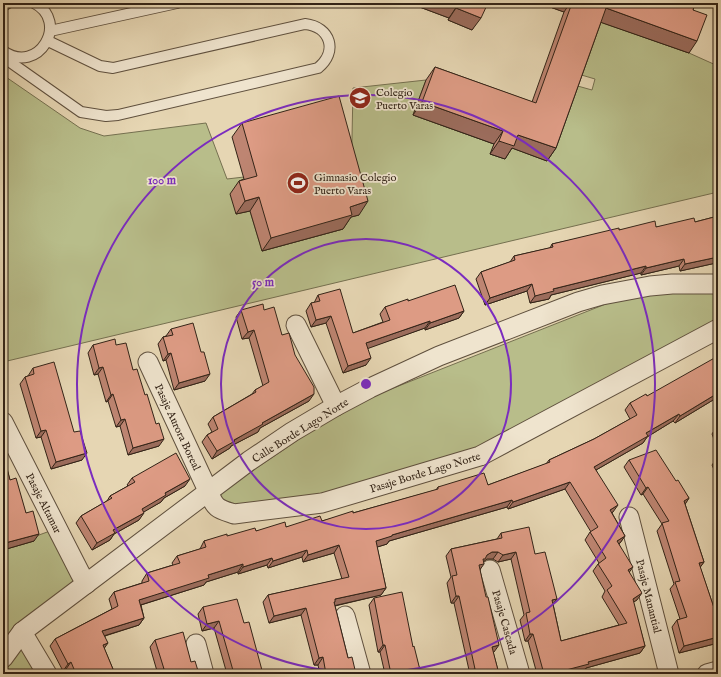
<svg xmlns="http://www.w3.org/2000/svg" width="721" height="677" viewBox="0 0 721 677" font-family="'IM FELL English',serif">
  <rect width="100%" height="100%" fill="#e6d6b3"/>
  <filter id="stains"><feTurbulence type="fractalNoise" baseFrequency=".005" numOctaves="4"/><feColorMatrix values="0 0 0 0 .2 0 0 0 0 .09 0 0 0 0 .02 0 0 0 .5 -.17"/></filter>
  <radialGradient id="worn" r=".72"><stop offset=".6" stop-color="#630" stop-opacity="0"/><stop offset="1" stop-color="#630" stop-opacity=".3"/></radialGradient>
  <g fill="#b8bd8a" stroke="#757050">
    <path d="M597 21 689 53 718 66V192L515 240 3 362V303L5 301 3 292V75L80 128 104 136 206 123 227 179 244 177 247 189 250 211 262 251 343 229 351 188 353 88 426 80 413 115 494 144 491 154 509 147 574 85 592 90 595 79 578 74Z"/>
    <path d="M718 292V321L478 451 320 497 235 508 205 503 348 406 631 294Z"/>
    <path d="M50 531 77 580 3 643V548Z"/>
    <path d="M21 645 36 674H3V672Z"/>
  </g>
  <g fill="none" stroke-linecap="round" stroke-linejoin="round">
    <g stroke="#5f503e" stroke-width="12">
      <g id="service">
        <path d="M3 6 8 3"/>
        <path d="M50 31 177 3"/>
        <path d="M3 51C39 76 70 21 34 3"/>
        <path d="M3 57 81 112 106 116 118 115 318 68C338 52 331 27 305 24L113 68 100 66 48 41"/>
      </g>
    </g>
    <g stroke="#5f503e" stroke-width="21">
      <g id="minor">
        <path d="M296 325 336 406"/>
        <path d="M148 362 209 493C215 509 219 509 234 514L322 503 480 456 718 329"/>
        <path d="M3 422 80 573 86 584"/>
        <path d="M629 517 669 674"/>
        <path d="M490 570 520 674"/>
        <path d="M345 616 361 674"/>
        <path d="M22 632 47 674"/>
        <path d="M196 644 204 674"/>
        <path d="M3 658 22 632 249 461 292 432 336 406 370 388 439 356 578 302 602 295 650 286 672 284H718"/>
        <path d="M707 674 718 671"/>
      </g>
    </g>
    <use href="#service" stroke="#efe4ce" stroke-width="10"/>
    <use href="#minor" stroke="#efe4ce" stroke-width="19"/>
  </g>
  <g fill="#be8572" stroke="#322317">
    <path d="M418 3H488L472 30 448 20 449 18 417 6Z"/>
    <path d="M539 3H695L693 10 689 53 601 22 556 148 547 161 512 148 505 159 490 154 494 144 413 115 426 80 435 67 532 102 564 12Z"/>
    <path d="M242 123 359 215 351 217 343 229 262 251 250 211 236 214 230 194 239 181 244 179 232 137Z"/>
    <path d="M718 216V267H717L716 263 680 271 679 266 641 275V273L551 295 549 299 530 303 527 291 485 305 476 279 481 272 510 262 514 256 550 248 552 244 619 230 656 227 695 222Z"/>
    <path d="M318 295 353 333 383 322 380 314 385 307 408 301 464 311 459 318 425 330V328L367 348 366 365 343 373 326 323 311 327 306 311 311 303H314Z"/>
    <path d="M241 310H264L282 335 309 401 260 428 258 432 231 446 230 448 212 459 202 442 207 435 212 432 208 424 213 417 252 394 255 390 263 386 249 338 242 339 236 317Z"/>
    <path d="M171 329 205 381 174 390 166 360 163 361 158 344 163 337 166 336Z"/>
    <path d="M93 345H116L133 370 159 446 128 455 120 426 116 427 108 401 106 402 98 374 94 375 88 353Z"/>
    <path d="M33 368 82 460 51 469 41 437 36 438 20 384 25 377 28 376Z"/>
    <path d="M647 396 718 397 675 423 673 421 647 437 643 443 596 470 613 512 612 513 625 536 620 543 619 544 629 572 637 600 633 602 645 646 640 653 586 668 584 671 574 674H537L528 641H525L520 620 524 615 511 559 498 562 493 559H487L483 562 480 570 494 652H493L499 674 469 670 454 603H451L447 583 451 577 446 556 451 549 497 539 501 533 535 554 557 599 553 604 561 641 619 625 602 597 605 591 593 571 598 564 599 563 585 540 590 532H591L565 489 508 509 507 507 389 541 387 544 377 547 386 588 381 595 335 606 348 658 356 674H320L318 665H314L301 615 269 623 263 602 268 595 342 579 334 553 303 562 302 557 268 568 267 565 238 574V572L206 582 204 585 141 605 144 618 139 625 105 636 104 648 115 674H68L66 669 63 671 50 646 55 639 112 609 109 599 114 592 142 583V581L147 573 173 565 172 563 177 556 200 549 204 541 256 531 286 527 322 521 353 513 436 490 438 487 488 485 546 464 549 460 594 439 630 419 625 410 630 403Z"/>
    <path d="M717 426H718V450L712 434Z"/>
    <path d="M3 456 10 480 26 513 34 541 3 550Z"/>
    <path d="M717 458H718V479L712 465Z"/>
    <path d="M629 460 676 481 689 498 685 504 704 562 700 567 716 614 718 613V643L679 653 672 627 677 620 680 619 670 589 674 584 657 531 662 524 643 494 641 495 624 467Z"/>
    <path d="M132 478 185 486 164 498 161 502 143 512 139 520 114 534 110 540 92 550 76 523 81 516 107 501 110 496 128 486 127 485Z"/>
    <path d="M374 598 413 647 421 674H385L380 652H378L369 605Z"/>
    <path d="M203 607 244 623 263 674H227L214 628 202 631 198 614Z"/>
    <path d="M155 640 191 662 199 674H150L151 673 157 671 150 647Z"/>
  </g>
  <g fill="#9b6c5c" stroke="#322317">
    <path d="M419 3H450L457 6 449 18 417 6Z"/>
    <path d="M539 3H570L564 12Z"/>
    <path d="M456 8 481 18 472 30 448 20Z"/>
    <path d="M606 8 697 41 689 53 597 21Z"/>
    <path d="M422 102 503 131 494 144 413 115Z"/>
    <path d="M518 135 556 148 547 161 512 148 505 159 490 154 499 141Z"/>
    <path d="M259 197 250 211 236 214 245 201Z"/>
    <path d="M368 201 359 215 351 217 343 229 262 251 271 238 350 207Z"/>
    <path d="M718 257V261L716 263 680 271 685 264Z"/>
    <path d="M684 259 679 266 641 275 646 268Z"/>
    <path d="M646 266 641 273 551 295 549 299 530 303 535 296 553 289Z"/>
    <path d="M532 284 527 291 485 305 490 298Z"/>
    <path d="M464 311 459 318 425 330 430 323Z"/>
    <path d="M331 316 326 323 311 327 316 320Z"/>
    <path d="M430 321 425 328 361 351 366 343Z"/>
    <path d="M254 330 249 338 242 339 248 332Z"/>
    <path d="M171 353 166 360 163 361 168 354Z"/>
    <path d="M371 358 366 365 343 373 348 366Z"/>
    <path d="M103 367 98 374 94 375 99 368Z"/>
    <path d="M210 374 205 381 174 390 179 383Z"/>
    <path d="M718 393V397L675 423 680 416Z"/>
    <path d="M113 394 108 401 106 402 111 395Z"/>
    <path d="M314 394 309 401 260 428 258 432 231 446 230 448 212 459 217 451 262 423Z"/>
    <path d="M679 414 673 421 647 437 643 443 589 474 594 467 646 433Z"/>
    <path d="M125 419 120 426 116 427 121 420Z"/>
    <path d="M46 430 41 437 36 438 41 431Z"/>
    <path d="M164 439 159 446 128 455 133 448Z"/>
    <path d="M87 453 82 460 51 469 56 462Z"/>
    <path d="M190 479 185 486 164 498 161 502 137 516 142 509 165 493Z"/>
    <path d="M570 482 565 489 508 509 513 502Z"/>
    <path d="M648 487 643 494 641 495 646 488Z"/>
    <path d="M689 498 684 506V501Z"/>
    <path d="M512 500 507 507 389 541 387 544 371 549 376 541 392 535Z"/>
    <path d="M618 505 613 512 605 517 610 510Z"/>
    <path d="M144 513 139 520 114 534 110 540 92 550 97 543 113 530Z"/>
    <path d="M39 534 34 541 3 550V547L5 543Z"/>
    <path d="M625 536 620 543 612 548 617 541Z"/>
    <path d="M339 545 334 553 303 562 308 555Z"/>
    <path d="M307 550 302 557 268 568 273 561Z"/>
    <path d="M492 552H498L493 559H487L483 562 484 564 479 571 474 572 483 559 487 555Z"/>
    <path d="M516 552 511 559 498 562 503 555Z"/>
    <path d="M272 558 267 565 238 574 243 567Z"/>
    <path d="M704 562 699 569V563Z"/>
    <path d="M243 564 238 572 206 582 204 585 134 607 139 600 208 575Z"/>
    <path d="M633 567 628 574V570Z"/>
    <path d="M386 588 381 595 333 606 335 599Z"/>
    <path d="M642 593 637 600 627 606 633 599Z"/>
    <path d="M456 596H459L454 603H451Z"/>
    <path d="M557 599 551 606 552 600Z"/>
    <path d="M306 608 301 615 269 623 274 616Z"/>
    <path d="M144 618 139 625 97 638 102 631Z"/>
    <path d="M219 621 214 628 202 631 207 624Z"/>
    <path d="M530 634H533L528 641H525Z"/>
    <path d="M718 637V643L679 653 684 646Z"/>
    <path d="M108 643 103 650V645Z"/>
    <path d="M383 645H385L380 652H378Z"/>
    <path d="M499 645 494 652 487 654 492 647Z"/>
    <path d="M645 646 640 653 586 668 584 671 574 674H551L588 662Z"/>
    <path d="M323 657 318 665H314L319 658Z"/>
    <path d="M71 662 66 669 63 671 68 664Z"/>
  </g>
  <g fill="#dd9b84" stroke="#322317">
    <path d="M450 3H488L481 18 456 8 457 6Z"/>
    <path d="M572 3H695L693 10 707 15 697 41 606 8 556 148 518 135 514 146 499 141 503 131 422 102 435 67 536 103Z"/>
    <path d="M339 96 368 201 350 207 352 215 271 238 259 197 245 201 239 181 257 176 242 123Z"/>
    <path d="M718 216V257L685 264 684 259 646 268V266L553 289 554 291 535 296 532 284 490 298 481 272 515 260 514 256 553 247 552 244 619 228V230L655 221 656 227 694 218 695 222Z"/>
    <path d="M455 285 464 311 430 323V321L366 343 371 358 348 366 331 316 316 320 311 303 320 301 318 295 340 289 353 333 390 320 385 307 408 299V301Z"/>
    <path d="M263 304 264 310 274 307 282 335 289 333 295 355 314 387V394L262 423 263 424 234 440 235 441 217 451 207 435 218 429 213 417 256 392 255 390 269 382 254 330 248 332 241 310Z"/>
    <path d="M193 323 201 352H204L210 374 179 383 171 353 168 354 163 337 173 335 171 329Z"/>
    <path d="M115 339 116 345 126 343 133 370 137 369 145 395 147 394 156 424 159 423 164 439 133 448 125 419 121 420 113 394 111 395 103 367 99 368 93 345Z"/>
    <path d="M718 356V393L680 416 679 414 646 433 648 436 594 467 618 505 610 510 625 536 617 541 633 567 628 570 642 593 633 599 645 646 588 662 589 664 551 674H544L533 634H530L526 613 530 612 516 552 503 555 498 552H492L487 555 485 559H483L484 564 479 565 486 597H488L499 645 492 647 499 674H455L475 669 459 596H456L452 576 457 575 451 549 502 538 501 533 529 527 535 554 545 552 557 599 552 600 561 641 627 623 607 590 612 586 598 564 606 558 590 532 598 527 570 482 513 502 512 500 392 535V536L376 541 386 588 335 599V602H334L348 658 352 657 356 674H326L323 657 319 658 306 608 274 616 268 595 349 577 339 545 308 555 307 550 273 561 272 558 243 567V564L208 575 209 578 139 600 144 618 102 631 108 643 103 645 115 674H76L71 662 68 664 55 639 118 606 114 592 149 581 147 573 180 563 177 556 206 547 204 541 227 534V536L255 528 256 531 285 522 286 527 320 516 322 521 353 511V513L438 489V487L484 473 488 485 550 462 549 460 594 439 637 415 630 403 646 394 647 396Z"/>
    <path d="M54 362 74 432 80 431 87 453 56 462 46 430 41 431 25 377 34 374 33 368Z"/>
    <path d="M656 450 676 481 678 480 689 498 684 501 704 562 699 563 716 614 718 613V637L684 646 677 620 687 617 675 582 680 581 662 523 669 521 648 487 646 488 629 460Z"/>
    <path d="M176 453 190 479 165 493 166 495 142 509 144 513 113 530 115 533 97 543 81 516 112 498 110 496 135 482 132 478Z"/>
    <path d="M3 456H4L10 480 16 478 26 513 33 511 39 534 5 543 3 535Z"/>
    <path d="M402 592 413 647 414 646 421 674H391L385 645H383L374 598Z"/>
    <path d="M237 599 244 623 249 622 263 674H234L219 621 207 624 203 607Z"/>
    <path d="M183 632 191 662 195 661 199 674H151V673L164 669 155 640Z"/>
  </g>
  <g fill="none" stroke="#7b2cbf" stroke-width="2">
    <circle cx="366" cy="384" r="145"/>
    <circle cx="366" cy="384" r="289"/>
  </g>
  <defs>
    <g id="school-disc" transform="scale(1.15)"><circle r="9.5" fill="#8f2418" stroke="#efe4ce"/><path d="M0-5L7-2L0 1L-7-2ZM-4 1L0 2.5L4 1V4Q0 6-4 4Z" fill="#fff"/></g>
    <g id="stadium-disc" transform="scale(1.15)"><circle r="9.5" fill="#8f2418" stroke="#efe4ce"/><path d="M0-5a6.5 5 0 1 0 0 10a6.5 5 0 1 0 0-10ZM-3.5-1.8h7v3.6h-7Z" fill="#fff"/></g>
  </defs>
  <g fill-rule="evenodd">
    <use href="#school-disc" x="360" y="98"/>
    <use href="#stadium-disc" x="298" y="183"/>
  </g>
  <g text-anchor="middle" stroke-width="3.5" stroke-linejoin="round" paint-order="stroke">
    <g font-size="11" fill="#322317" stroke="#efe4ce" text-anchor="start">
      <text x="376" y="96">Colegio<tspan x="376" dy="13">Puerto Varas</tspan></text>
      <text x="314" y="181">Gimnasio Colegio<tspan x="314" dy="13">Puerto Varas</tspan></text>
    </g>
    <g font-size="11" fill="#322317" stroke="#efe4ce">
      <text transform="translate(178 427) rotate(65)" y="4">Pasaje Aurora Boreal</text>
      <text transform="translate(300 430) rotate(-32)" y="4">Calle Borde Lago Norte</text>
      <text transform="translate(425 472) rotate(-17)" y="4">Pasaje Borde Lago Norte</text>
      <text transform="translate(44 503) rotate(63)" y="4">Pasaje Altamar</text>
      <text transform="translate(649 596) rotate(76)" y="4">Pasaje Manantial</text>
      <text transform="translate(505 622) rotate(74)" y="4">Pasaje Cascada</text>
    </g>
  </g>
  <circle cx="366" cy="384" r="6" fill="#7b2cbf" stroke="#efe4ce" stroke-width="2"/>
  <g font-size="12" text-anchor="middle" font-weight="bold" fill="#7b2cbf" stroke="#efe4ce" stroke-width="3.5" stroke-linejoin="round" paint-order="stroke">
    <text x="162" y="184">100 m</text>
    <text x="263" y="286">50 m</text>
  </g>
  <rect width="721" height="677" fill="none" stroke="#e6d6b3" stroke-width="16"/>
  <rect x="4" y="4" width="713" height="669" fill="none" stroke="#322317" stroke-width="2"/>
  <rect x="8" y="8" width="705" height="661" fill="none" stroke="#322317"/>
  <rect width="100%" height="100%" filter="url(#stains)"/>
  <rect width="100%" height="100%" fill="url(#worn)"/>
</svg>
